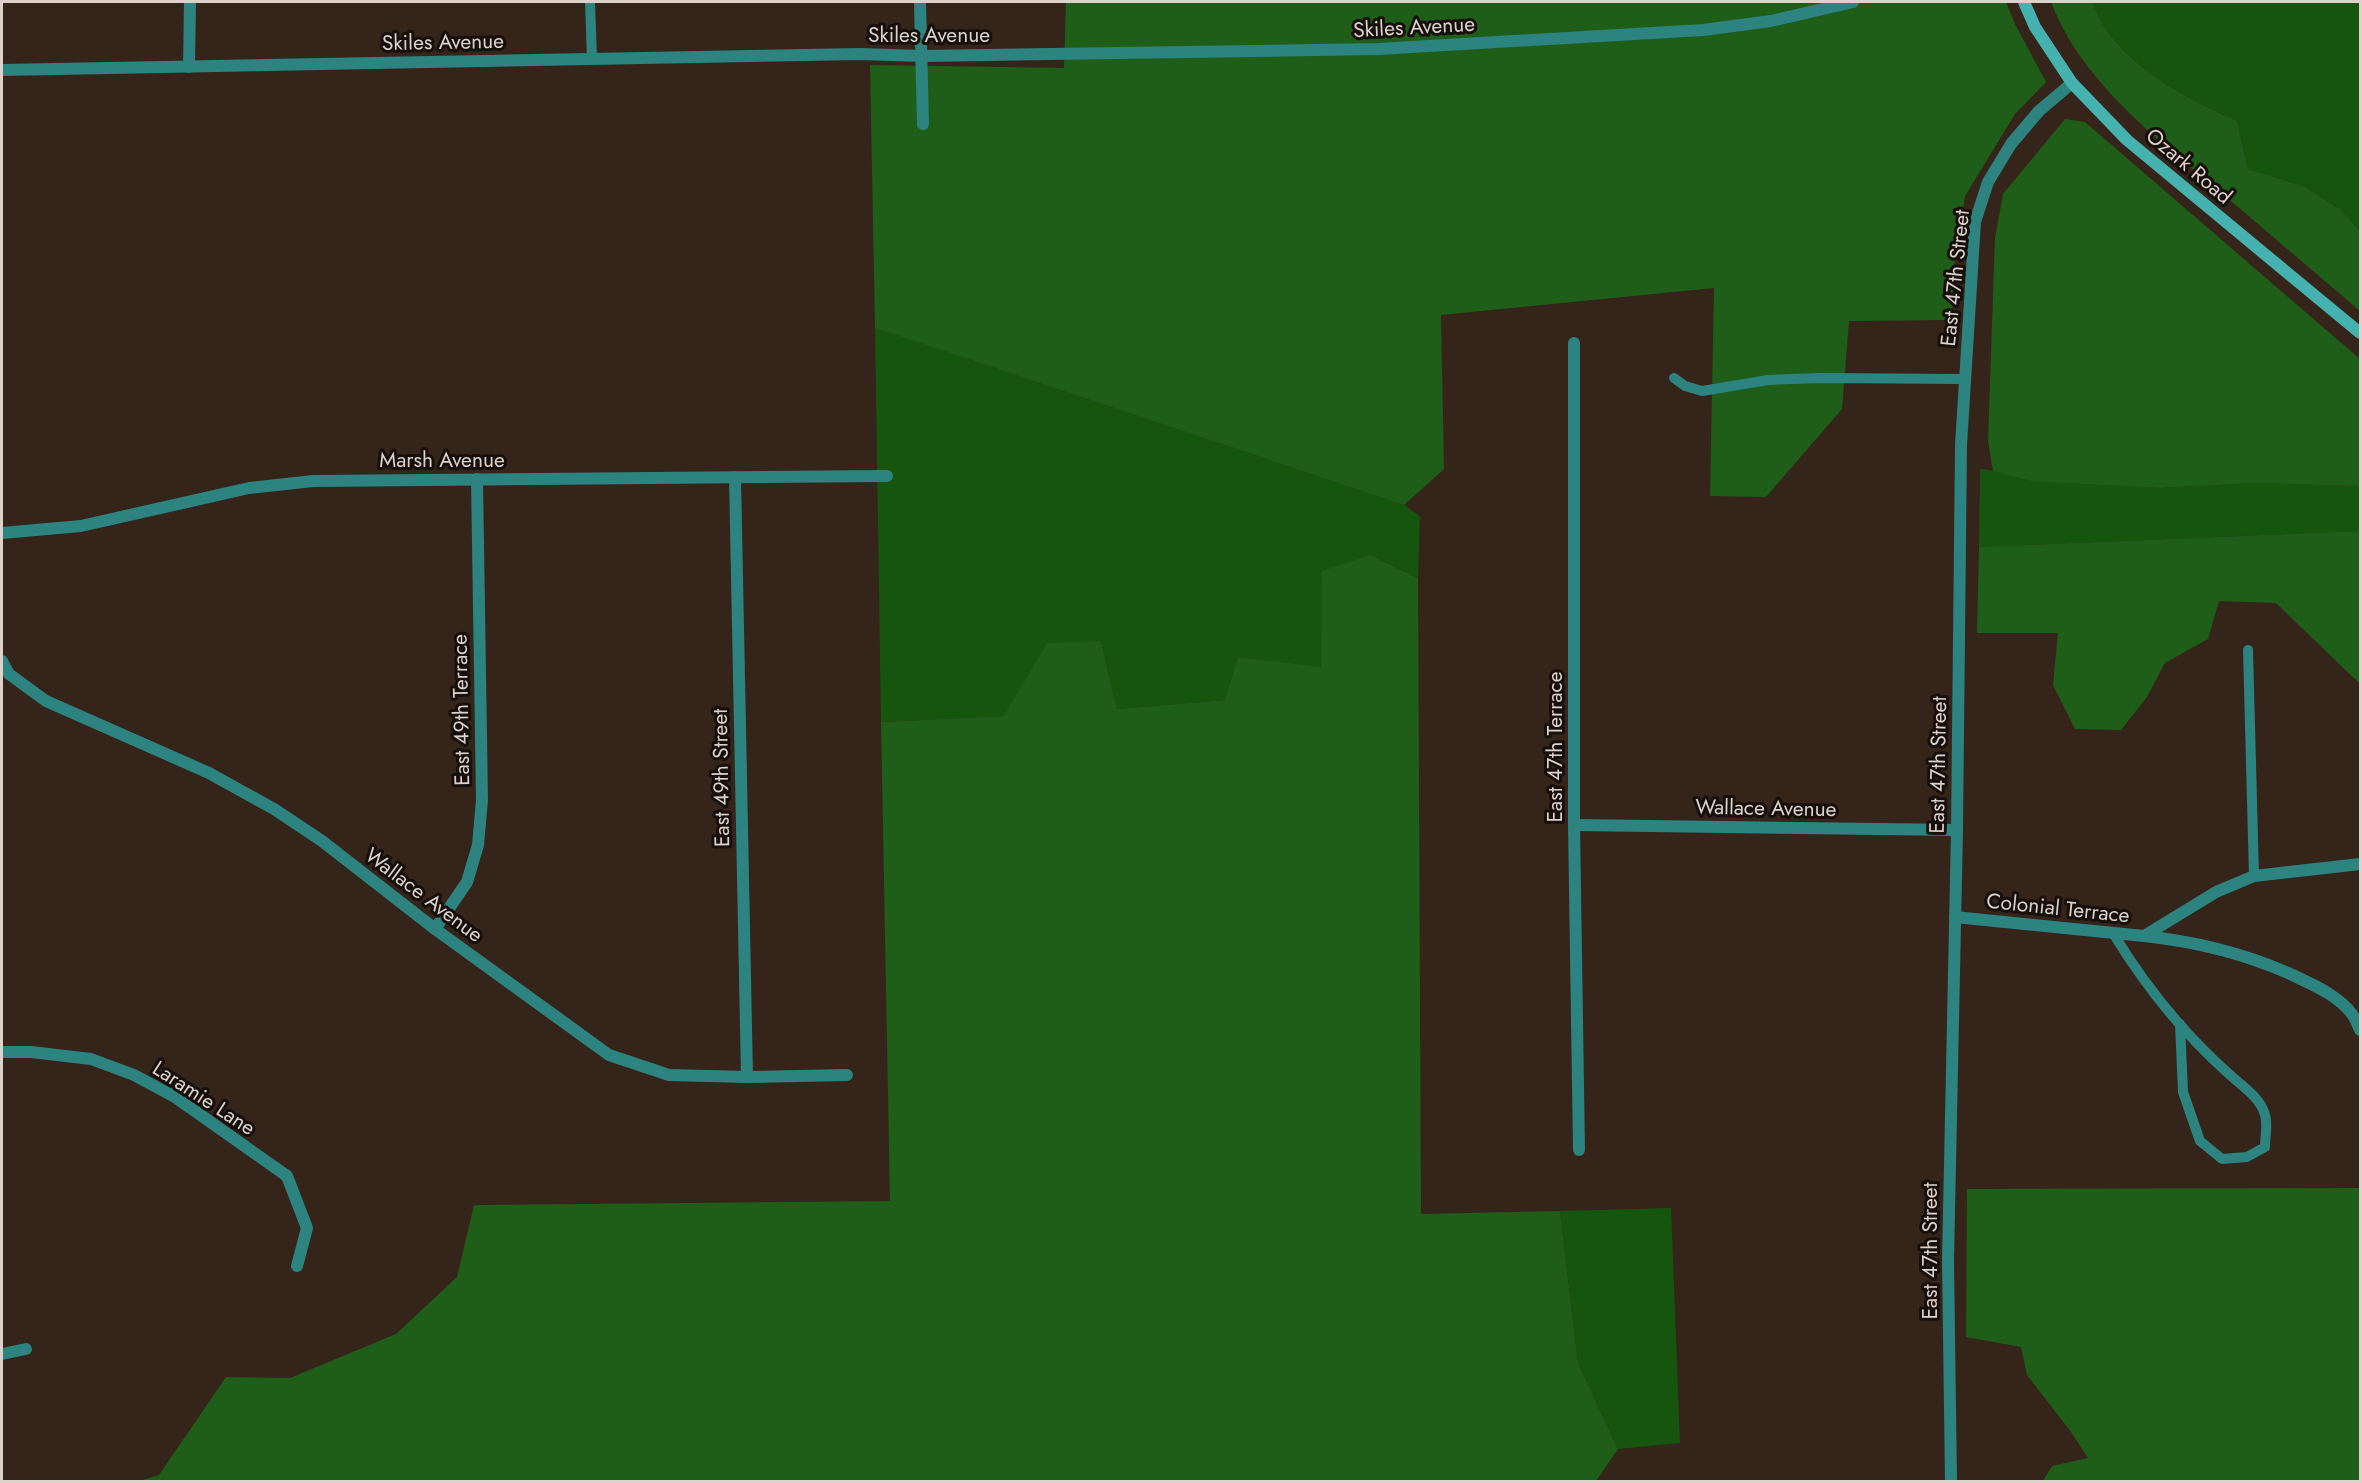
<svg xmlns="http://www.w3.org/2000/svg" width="2362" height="1483" viewBox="0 0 2362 1483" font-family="Jost,sans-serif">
  <rect width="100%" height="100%" fill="#34241a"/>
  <g fill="#16550e">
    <path d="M2093 2H2360V231L2340 209 2303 186 2248 169 2237 121C2185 98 2111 60 2093 2Z"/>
    <path d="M875 328 1404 505 1420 516 1418 578 1371 555 1321 668 1238 657 1226 700 1117 709 1101 641 1004 716 881 722Z"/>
    <path d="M1980 469 2097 483 2160 488 2255 483 2360 486V531L1979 547Z"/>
    <path d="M1671 1208 1680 1443 1618 1449 1578 1363 1560 1211Z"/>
  </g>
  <g fill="#1f5e18">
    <path d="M1066 2H2006L2015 24 2046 82 2015 114 1965 196 1953 272 1952 320 1849 321 1842 409 1766 497 1710 496 1714 288 1441 315 1444 469 1404 505 875 328 870 65 1064 68Z"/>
    <path d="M2051 2H2093C2111 60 2185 98 2237 121L2248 169 2303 186 2340 209 2360 231V311C2315 273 2270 234 2225 196 2161 142 2081 82 2051 2Z"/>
    <path d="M2065 119 2085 122 2360 359V486L2255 483 2160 488 2032 481 1993 471 1988 441 1995 238 2003 194Z"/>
    <path d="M2360 531V684L2276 603 2219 601 2208 639 2165 663 2147 697 2121 730 2075 729 2053 685 2058 633H1977L1979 547Z"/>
    <path d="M1371 555 1418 578 1421 1214 1560 1211 1578 1363 1618 1449 1596 1481H139L159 1475 226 1377 290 1378 396 1334 457 1277 474 1205 890 1201 881 722 1004 716 1047 643 1101 641 1117 709 1225 700 1238 657 1321 667 1322 571Z"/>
    <path d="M2360 1188V1481H2043L2052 1466 2088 1458 2071 1432 2027 1375 2021 1347 1966 1337 1967 1189Z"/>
  </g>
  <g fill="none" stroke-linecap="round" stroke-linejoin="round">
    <g stroke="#2c8380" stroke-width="10">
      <path d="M590 2 592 59"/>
      <path d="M1674 378 1685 386 1702 391 1768 380 1819 378 1965 379"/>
      <path d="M2248 650 2254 876"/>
      <path d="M2113 933C2145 986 2183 1033 2229 1074 2241 1085 2261 1098 2265 1115 2268 1124 2265 1137 2265 1147L2247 1157 2222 1159 2200 1141 2183 1092 2180 1024"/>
    </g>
    <g stroke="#2c8380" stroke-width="12">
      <path d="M920 2 923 124"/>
      <path d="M189 67 190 2"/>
      <path d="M2 70 860 54 922 56 1378 49 1703 30 1771 21 1853 2"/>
      <path d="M1574 343V825L1579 1150"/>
      <path d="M735 477 747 1077"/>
      <path d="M2 533 81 526 249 488 313 481 887 476"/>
      <path d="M2 661 9 674 46 701 209 773 274 809 322 841 435 929 609 1055 669 1075 747 1077 847 1075"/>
      <path d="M1574 825 1957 830"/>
      <path d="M1955 917 2144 936 2216 892 2254 876 2360 864"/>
      <path d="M435 929 467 882 478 845 482 800 477 479"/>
      <path d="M2144 936C2200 942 2252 955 2303 980 2320 988 2340 998 2352 1014 2355 1018 2358 1025 2360 1030"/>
      <path d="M2 1052H31L91 1059 134 1075 175 1097 287 1176 307 1228 297 1266"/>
      <path d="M2 1354 26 1349"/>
      <path d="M1951 1482 1948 1260 1957 830 1961 445 1975 222 1988 182 2011 144 2039 111 2072 83"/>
    </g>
    <path stroke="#45b2af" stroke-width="12" d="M2024 2 2035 27 2072 83 2127 140 2360 333"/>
  </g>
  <g text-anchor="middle" stroke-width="6" stroke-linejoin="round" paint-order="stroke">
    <g font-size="21" fill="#dcd1cb" stroke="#160f0b">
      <text transform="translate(1414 27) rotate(-3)" y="7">Skiles Avenue</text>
      <text x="929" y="42">Skiles Avenue</text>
      <text transform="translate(443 42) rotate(-1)" y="7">Skiles Avenue</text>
      <text transform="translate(2189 166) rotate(40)" y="7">Ozark Road</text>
      <text transform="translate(1955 278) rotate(-84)" y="7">East 47th Street</text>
      <text x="442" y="467">Marsh Avenue</text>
      <text transform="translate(461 710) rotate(-91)" y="7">East 49th Terrace</text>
      <text transform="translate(1555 747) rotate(-90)" y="7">East 47th Terrace</text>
      <text transform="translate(1938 765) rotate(-89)" y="7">East 47th Street</text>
      <text transform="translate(721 778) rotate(-91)" y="7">East 49th Street</text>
      <text transform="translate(1766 808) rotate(1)" y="7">Wallace Avenue</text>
      <text transform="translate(424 895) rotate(37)" y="7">Wallace Avenue</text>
      <text transform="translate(2058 908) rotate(6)" y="7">Colonial Terrace</text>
      <text transform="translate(204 1098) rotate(33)" y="7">Laramie Lane</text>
      <text transform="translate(1930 1251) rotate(-90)" y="7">East 47th Street</text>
    </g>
  </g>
  <rect width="2362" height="1483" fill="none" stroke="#dcd1cb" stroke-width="6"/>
</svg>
